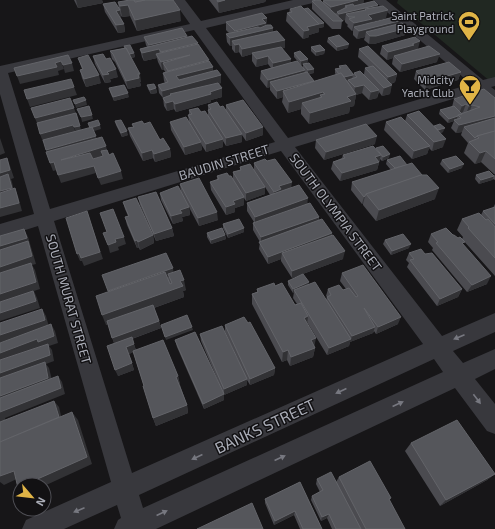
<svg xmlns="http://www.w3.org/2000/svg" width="495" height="529" viewBox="0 0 495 529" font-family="'Exo 2',sans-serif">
  <rect width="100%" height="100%" fill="#171618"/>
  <path fill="#212822" d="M398 0H495V81L491 82 397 3Z"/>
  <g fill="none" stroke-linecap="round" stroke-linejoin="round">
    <path fill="#38383d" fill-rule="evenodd" d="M173 0H185L201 21 293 0H315L313 3 206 28 288 138 471 84 373 0H386L483 80 495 77V86L491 87 495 90V101L490 100 479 91 295 147 442 336 495 313V332L453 351 463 363 495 349V369L475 379 495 404V434L487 431 455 388 156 529H114L118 520 121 518 117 505 64 529H22L26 520 111 482 38 226 0 238V224L34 214 0 94V66L190 24ZM194 30 275 142 50 209 8 73ZM281 151 423 344 132 473 54 221ZM434 359 443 372 143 508 139 495Z"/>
  </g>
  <g fill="#4b4b50">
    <path d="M74 0H102L103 3 78 8Z"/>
    <path d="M209 0H266L265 2 219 13Z"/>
    <path d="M364 0 363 3 377 7 386 18 371 22V23L399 24 405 35 374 44H369L364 40 365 37 357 39 353 35V31H352L347 26 348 25 345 22V20L342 21 341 29H332L312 9V1L323 3V1Z"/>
    <path d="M118 2 181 21 137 31 130 16 122 17 120 14 121 18 124 24 125 32 118 33 105 12 103 4 119 10Z"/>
    <path d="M290 9 324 27 319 28V32L309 35V37L303 39 286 21 287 13H289Z"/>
    <path d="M267 18 266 25 273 32 285 40V48H282L291 63 303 68V64L301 65 294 57V53L308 59 307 63 314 73 309 74 314 81 336 75 335 73V69L339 68V66L353 74H364L365 68 369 67 358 57 359 49 397 74 395 82 391 84 390 94 382 96 379 92 377 98 369 100 362 93 356 95 354 106 350 107 349 113 309 124 301 114V109L288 113 282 102 283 97 277 99 270 90V87L267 88 260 79 261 71 271 68 268 64 256 67 252 61V54L242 57 239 52 235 53 232 49V46H230L227 42 226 34 229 33 226 30V22Z"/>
    <path d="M187 36 188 37 198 43V44L213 67V71L221 75V83L218 84 222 88V97L211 100V102L176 112 174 109 167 111 164 106 163 98 159 93 158 85 165 83 164 81 163 73H166L164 70H162L158 62 157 58 144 61 142 57 140 49 147 47 146 45 144 37Z"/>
    <path d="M328 38 348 48 337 51 327 42Z"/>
    <path d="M124 46 134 53 135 57 131 58 141 82H140L141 86 128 89 115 62 112 59 110 51 125 48Z"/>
    <path d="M382 46 418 49 437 62 400 72 392 64 393 58 387 60 380 54Z"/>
    <path d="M311 47 325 50 324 54 316 56 311 51Z"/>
    <path d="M93 56 106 59 118 77 110 79 111 82 105 83 95 64Z"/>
    <path d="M78 58 101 83 86 87 82 78 80 70 82 69Z"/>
    <path d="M416 71 461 72 458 80 425 90 414 79Z"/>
    <path d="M147 85 156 88 157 93 151 94 148 89Z"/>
    <path d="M109 88 129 97 114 101 110 92Z"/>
    <path d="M495 98V180L493 179 492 180 479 184 475 179 476 175 494 176 495 174H494L481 162 475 164 464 153 468 143 461 135 462 132 456 133 451 128 454 121 448 123 439 114 440 110 452 107 454 99Z"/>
    <path d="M208 105 220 107 226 111V105L263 127V135L246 141 242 135V142L226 146 223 141V147L206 152 201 144 202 150 185 155 171 130 170 122H189L188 115H189V110L201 112 208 116Z"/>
    <path d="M407 115 434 126 443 132 440 133 443 147 432 151 429 148 427 154 412 159 384 130 386 122 405 121Z"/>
    <path d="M115 121 128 135 122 137 116 125Z"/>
    <path d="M132 124H144L170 149 171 157 155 162 153 158 143 161 130 136 128 128 133 127Z"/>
    <path d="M316 140 375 144 324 160 315 148Z"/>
    <path d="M376 149 389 158 382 161 380 159 377 170 340 181 331 169 333 162 342 158 343 155Z"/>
    <path d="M387 160 435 199 376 221 363 205V204H362L351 190 352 182 391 170 386 164Z"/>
    <path d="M442 160 462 168 448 173 440 164Z"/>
    <path d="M254 163 291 188 308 204 319 217V221L332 233V235L343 259 292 278 281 261V259L268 264 259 249 260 242 253 230V223L254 222 247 211V203L270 195 265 187V194L246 201 244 198V205L235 208V212L226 215 211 190 210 182 217 180V176H229L233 179V172L240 170V167L254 170Z"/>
    <path d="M180 184 218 220 199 226 181 192Z"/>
    <path d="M160 193 189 207 190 215 182 217 183 221 173 224 161 200Z"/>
    <path d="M138 197 172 228 174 236 156 241 140 205Z"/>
    <path d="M123 202 153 235 154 243 140 250 139 248H137L127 225 125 217 128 216 125 209Z"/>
    <path d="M495 204V276L462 239 463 237 457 230 462 219 481 215 483 211 493 208Z"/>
    <path d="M223 224 244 232 228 238 223 228Z"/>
    <path d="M207 233 225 235 226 239 211 244 207 237Z"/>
    <path d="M431 234 453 235 463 245 487 284 467 292 432 250 433 248 428 242Z"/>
    <path d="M385 240 409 248 391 255 383 244Z"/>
    <path d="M409 253 425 254 462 289 458 297 437 306 407 267 409 263 406 260Z"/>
    <path d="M173 272 186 290 183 291 184 297 154 308 159 321 161 328 132 339 136 350 178 376 180 385 187 405 188 413 156 426 153 418 144 386 133 352 129 354 134 370 118 376 114 343 108 324 106 325 108 291Z"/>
    <path d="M342 273 398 324 376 334 374 331 373 333 350 342 349 346 327 355 307 322V324L315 348 313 357 290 366 287 360 282 362 252 304V294L257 292V289L275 286 295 305 297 304 293 298 294 292 293 293 288 285V281L308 285 326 300 327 297 326 296 328 289 343 290 346 289 340 281Z"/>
    <path d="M225 325 275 368 274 375 250 385 247 380V385L224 395 201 341 200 334 239 362 225 332Z"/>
    <path d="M175 340 224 394V400L204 409 177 347Z"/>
    <path d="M411 443 495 474 487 480 440 506 405 451Z"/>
    <path d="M339 477 391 498 389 500 405 529H332L327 518 321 521 311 500 312 496 320 492 316 484 317 479 336 482Z"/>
    <path d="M300 482 322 529H300L294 515 274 525 265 503V499Z"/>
  </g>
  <g fill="#323235">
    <path d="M76 0H102L103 3 78 8Z"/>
    <path d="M225 0H266L265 2 219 13 218 2Z"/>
    <path d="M358 0H364L363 6 347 7 345 6 344 11 337 12V13L330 15 331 7Z"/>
    <path d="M128 5 130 16 122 17 120 6Z"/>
    <path d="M378 5 376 12 366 10 365 9 364 15 346 14 345 20 338 21 339 14Z"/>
    <path d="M120 10 121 18 118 19 116 11Z"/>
    <path d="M180 10 181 21 137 31 135 20Z"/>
    <path d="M388 10 386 18 371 22 370 27H354L353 31H352L354 23 368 15Z"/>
    <path d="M267 18 266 26 273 28V36L239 44V52L235 53V45L232 41V46H230V38L235 37V31L262 19Z"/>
    <path d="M399 21 397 29 366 32 365 37 357 39 359 31Z"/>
    <path d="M324 23V27L319 28V32L309 35V37L303 39 304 31 307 27Z"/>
    <path d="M124 24 125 32 118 33 116 25Z"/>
    <path d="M407 28 405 35 374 44H369L370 36Z"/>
    <path d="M187 36 188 43 159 49 160 57 156 54 157 58 144 61 142 53 150 51 149 45Z"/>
    <path d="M285 40V48L253 54 252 53V54L242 57V49Z"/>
    <path d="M420 41 418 49 394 56 393 58 387 60 388 52 412 44Z"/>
    <path d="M198 43V51L162 60 161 52Z"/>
    <path d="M349 44 348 48 337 51V47Z"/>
    <path d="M325 50 324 54 316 56V52Z"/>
    <path d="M134 53 135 57 130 59 129 55Z"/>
    <path d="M440 54 437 62 400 72 402 64Z"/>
    <path d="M190 55 163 63 164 70H162L161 62Z"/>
    <path d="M268 56V64L256 67 257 59Z"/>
    <path d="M291 59 290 67 273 71V63Z"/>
    <path d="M308 59 307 63 301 65V61Z"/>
    <path d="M209 60 210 67H213V75L177 84 169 79 168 71Z"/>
    <path d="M61 61 64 69 58 71 59 75 20 84 17 76 55 63Z"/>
    <path d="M72 63 74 71 65 73 63 65Z"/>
    <path d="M116 69 118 77 110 79 111 82 105 83 103 75 107 72Z"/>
    <path d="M314 69V73L308 74V70Z"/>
    <path d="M305 70 304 78 270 82V87L267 88 268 80Z"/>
    <path d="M461 72 458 80 425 90 427 82Z"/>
    <path d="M138 74H140L141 82H140L141 86 128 89 126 81Z"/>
    <path d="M397 74 395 82 386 85 388 77Z"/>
    <path d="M99 75 101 83 86 87 84 79Z"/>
    <path d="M221 75V83L171 96 170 94V97L163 99 162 91Z"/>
    <path d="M353 75 352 79 342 82V78Z"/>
    <path d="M314 81V89L283 91V97L277 99V91Z"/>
    <path d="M364 85 362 93 356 95 354 106 350 107 349 113 309 124 310 113 347 97 354 95 355 87Z"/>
    <path d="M392 85 390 94 382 96 384 88Z"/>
    <path d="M74 87 77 95 30 107 27 99Z"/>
    <path d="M156 88 157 93 151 94 150 90Z"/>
    <path d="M222 88V97L211 100V102L176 112 175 104 210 92Z"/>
    <path d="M379 90 377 98 369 100 371 92Z"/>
    <path d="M323 92 322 104V97L320 95 319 105 302 103 301 109 288 113 289 102Z"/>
    <path d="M128 93 129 97 114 101 113 97Z"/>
    <path d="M86 100 87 105 76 108 75 104Z"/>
    <path d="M173 101 174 109 167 111 166 103Z"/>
    <path d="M466 104 463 112 459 114 462 106Z"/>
    <path d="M472 105 469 113 466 114 469 106Z"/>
    <path d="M74 108 77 116 38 126 35 118Z"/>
    <path d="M92 115 93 119 82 122 81 117Z"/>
    <path d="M458 116 456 121 454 120V121L448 123 449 119Z"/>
    <path d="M495 116V123L464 127 462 132 456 133 459 125Z"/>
    <path d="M73 125 76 133 43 142 40 134Z"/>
    <path d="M100 125 101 129 91 132 90 128Z"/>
    <path d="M80 126 82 134 77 135 74 127Z"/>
    <path d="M263 127V135L246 141V133Z"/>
    <path d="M445 128 443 132 435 135 437 131Z"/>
    <path d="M127 131 128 135 122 137 121 133Z"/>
    <path d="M242 134V142L226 146V138Z"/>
    <path d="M96 136 98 144 49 158 46 150Z"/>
    <path d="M377 136 375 144 324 160 326 152Z"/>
    <path d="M0 138 5 153 0 155Z"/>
    <path d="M223 139V147L206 152V144Z"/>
    <path d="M446 139 443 147 432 151 434 142Z"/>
    <path d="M201 142 202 150 185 155 184 147Z"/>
    <path d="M106 146 108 154 101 151 102 156 64 168 61 160Z"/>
    <path d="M430 146 427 154 412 159 414 151Z"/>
    <path d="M170 149 171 157 155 162 154 154Z"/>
    <path d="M152 150 153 158 143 161 142 153Z"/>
    <path d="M486 151 481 162 475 164 480 153Z"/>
    <path d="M390 154 389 158 382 161 383 157Z"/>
    <path d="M381 155 377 170 340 181 342 173 375 157Z"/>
    <path d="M7 158 10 166 14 178 11 179 12 182 15 196 0 200V173Z"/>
    <path d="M54 162 57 170 53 171 50 163Z"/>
    <path d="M464 164 462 168 448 173 450 169Z"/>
    <path d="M94 166 96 173 61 183 58 175Z"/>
    <path d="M121 171 123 179 101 185 98 178Z"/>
    <path d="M494 176 492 180 479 184 481 180Z"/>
    <path d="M292 182 291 190 274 200V192L279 186Z"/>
    <path d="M265 187V194L246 201V193Z"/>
    <path d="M15 188 18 196 22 211 0 217V208Z"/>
    <path d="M439 188 435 199 376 221 379 210Z"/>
    <path d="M365 196 363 204H362L364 197Z"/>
    <path d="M244 197V205L235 208V212L226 215V207L233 201Z"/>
    <path d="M308 198 307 206 255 224V217Z"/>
    <path d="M189 207 190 215 182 217 183 221 173 224 171 216 180 210Z"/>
    <path d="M87 211 103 259 84 266 82 261H80L77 254Z"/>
    <path d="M217 212 218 220 199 226 198 218Z"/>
    <path d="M319 217 318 225 261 245V237Z"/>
    <path d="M172 228 174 236 156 241 154 234Z"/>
    <path d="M244 228V232L228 238V234Z"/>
    <path d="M24 229 28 237 36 264 32 265 35 270 40 289 34 291 37 298 40 308 0 321V246Z"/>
    <path d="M332 233 331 241 282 253 281 259 268 264V257Z"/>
    <path d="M153 235 154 243 140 250 138 242Z"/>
    <path d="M225 235 226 239 211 244V240Z"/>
    <path d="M124 237 126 244 118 247 119 250 110 253 108 245 115 239Z"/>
    <path d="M137 240 139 248H137L135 241Z"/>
    <path d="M411 244 409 248 391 255 392 251Z"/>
    <path d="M345 251 343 259 292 278V271Z"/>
    <path d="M173 268 174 276 168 274 169 277 110 298 108 291Z"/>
    <path d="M491 276 487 284 467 292 472 285Z"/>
    <path d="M184 280 186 290 183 291 184 297 106 325 102 315Z"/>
    <path d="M309 282 308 286 294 290V292L293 293V289Z"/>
    <path d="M462 289 458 297 437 306 440 299Z"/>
    <path d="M42 309 46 316 49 327 0 343V335Z"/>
    <path d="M308 316 307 326 304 318Z"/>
    <path d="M401 317 398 324 376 334 378 327Z"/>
    <path d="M159 321 161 328 115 345 112 338Z"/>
    <path d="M51 324 55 331 58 343 49 346 52 350 54 361 46 364 49 368 53 384 0 405V353Z"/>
    <path d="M192 327 193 330 166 340 165 337Z"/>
    <path d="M375 327 373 333 350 342 349 346 327 355 329 348 351 339 352 336Z"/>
    <path d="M316 338 314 348 311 340Z"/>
    <path d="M134 344 136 351 129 354 134 370 118 376 115 370 126 347Z"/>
    <path d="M315 348 313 357 290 366 291 357Z"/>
    <path d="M288 350 287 360 282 362 283 352Z"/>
    <path d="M275 368 274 375 250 385V379Z"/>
    <path d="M58 376 62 382 65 394 5 418 6 424 0 426V412Z"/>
    <path d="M178 376 180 385 179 386 176 377Z"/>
    <path d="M247 379V385L224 395V389Z"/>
    <path d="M224 394V400L204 409 203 404Z"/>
    <path d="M54 401 59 407 63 424 0 449Z"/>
    <path d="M187 405 188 413 156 426 153 418Z"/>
    <path d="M72 412 78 420 92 464 44 486V485H24Z"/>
    <path d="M14 471 21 477 4 485 0 482V475Z"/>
    <path d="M495 474 487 480 440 506 446 500Z"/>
    <path d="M295 511 294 515 274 525 275 521Z"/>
    <path d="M329 514 327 518 321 521 322 517Z"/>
  </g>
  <g fill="#55565b" stroke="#636469">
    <path d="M130 0H134L135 2 145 0H173L180 10 135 20 128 5 120 6 118 2Z"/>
    <path d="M134 0H145L135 2Z"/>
    <path d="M217 0H225L218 2Z"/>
    <path d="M317 0H320L343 21H333L312 1Z"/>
    <path d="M325 0H358L331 7 323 1Z"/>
    <path d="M374 1 378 5 339 14 337 12 347 7 345 6 353 4 354 6Z"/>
    <path d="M115 2 120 10 116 11 124 24 116 25 103 4Z"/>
    <path d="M301 6 319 24 307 27 309 30 304 31 287 13 292 12 290 9Z"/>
    <path d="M383 6 388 10 368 15 372 19 354 23 349 19 355 17H349L346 14 366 10 365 9Z"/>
    <path d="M308 8 324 23 319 24 304 9Z"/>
    <path d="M262 13 267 18 262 19 266 23 235 31 226 22Z"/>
    <path d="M394 17 399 21 359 31 354 27Z"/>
    <path d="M402 23 407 28 376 36H370L366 32Z"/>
    <path d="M267 25H271L273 28 230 38 226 34 258 27 260 28Z"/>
    <path d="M182 28 187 36 149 45 144 37Z"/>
    <path d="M277 31 285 40 242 49 239 44 235 45 232 41Z"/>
    <path d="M339 35 349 44 337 47 328 38Z"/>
    <path d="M192 36 198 43 161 52 159 49 142 53 140 49Z"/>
    <path d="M415 37 420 41 412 44 414 45 388 52 382 46Z"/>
    <path d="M198 44 209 60 168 71 163 63 190 55 161 62 156 54Z"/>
    <path d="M130 45 134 53 129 54 126 48H125L124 46Z"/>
    <path d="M320 45 325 50 316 52 311 47Z"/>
    <path d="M368 46 397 74 388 77 359 49Z"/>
    <path d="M429 46 440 54 402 64 394 56Z"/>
    <path d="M281 47 291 59 273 63 268 56 257 59 252 53Z"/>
    <path d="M126 48 140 74H138L139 78 126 81 113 54 110 51Z"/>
    <path d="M300 51 308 59 301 61 294 53Z"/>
    <path d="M103 54 106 59 110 58 116 69 107 72 109 74 103 75 93 56Z"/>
    <path d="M68 55 72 63 63 65 61 61 55 63 57 67 17 76 14 68Z"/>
    <path d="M88 55 99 75 84 79 80 70 83 69 78 58Z"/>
    <path d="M209 61 213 67 176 76 179 80 217 70 221 75 162 91 158 85 168 82 163 73Z"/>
    <path d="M297 61 305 70 268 80 261 71Z"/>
    <path d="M449 62 461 72 427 82 416 71Z"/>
    <path d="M309 63 314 69 308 70 303 64Z"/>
    <path d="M346 65 353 74V75L344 77 341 73 339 74 335 69 341 68 339 66Z"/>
    <path d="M373 66 392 85 384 88 365 68Z"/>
    <path d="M360 71 379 90 371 92 364 85 355 87 348 80 357 77 354 73Z"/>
    <path d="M307 72 314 81 277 91 270 82Z"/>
    <path d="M341 73 356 94 347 97 351 101 310 113 302 103 322 97 320 95 325 94 323 92 289 102 283 91Z"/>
    <path d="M71 79 74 87 27 99 24 90Z"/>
    <path d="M218 83 222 88 210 92 211 94 175 104 173 101 166 103 163 98 171 95 170 94Z"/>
    <path d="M154 84 156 88 150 90 147 85Z"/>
    <path d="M124 85 128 93 113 97 109 88Z"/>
    <path d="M484 89 495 98V116L459 125 454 120 461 118 458 115 480 107 472 105 469 106 466 104 462 106 454 99Z"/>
    <path d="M84 97 86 100 75 104 73 100Z"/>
    <path d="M70 98 74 108 35 118 31 108Z"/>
    <path d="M243 100 263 127 246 133 226 105Z"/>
    <path d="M217 102 220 107 223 106 242 134 226 138 208 110 211 109 208 105Z"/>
    <path d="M89 106 92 115 81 117 77 109Z"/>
    <path d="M454 106 462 114 458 115V116L449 119 440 110Z"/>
    <path d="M198 108 201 112 205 111 223 139 206 144 188 115 192 114 189 110Z"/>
    <path d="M419 111 446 139 434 142 407 115Z"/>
    <path d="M76 113 80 126 74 127 73 125 40 134 37 123Z"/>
    <path d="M186 117 201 142 184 147 170 122Z"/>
    <path d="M401 117 430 146 414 151 386 122Z"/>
    <path d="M495 118V131L477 136 475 138 464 127Z"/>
    <path d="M98 120 100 125 90 128 88 123Z"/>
    <path d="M121 120 127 131 121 133 115 121Z"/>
    <path d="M142 121 144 124 150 122 160 140 163 138 170 149 154 154 152 150 142 153 128 128 134 127 132 124Z"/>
    <path d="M366 124 377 136 326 152 316 140Z"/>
    <path d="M440 124 445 128 438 130 434 126Z"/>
    <path d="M92 127 96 136 46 150 43 140Z"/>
    <path d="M495 131V159L486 151 480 153 469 142 479 138 477 136Z"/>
    <path d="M102 137 106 146 61 160 90 153 93 159 103 156 101 151 107 150 109 155 113 153 121 171 98 178 94 166 58 175 54 162 50 163 46 152Z"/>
    <path d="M373 146 381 155 375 157 379 162 342 173 333 162 345 158 343 155Z"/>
    <path d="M383 146 390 154 383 157 376 148Z"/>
    <path d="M400 156 407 165 395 168 387 160Z"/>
    <path d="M456 156 464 164 450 169 442 160Z"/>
    <path d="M7 158 10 170 0 173V160Z"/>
    <path d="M265 159 267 161 275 159 292 182 279 186 281 189 274 192 254 163Z"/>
    <path d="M412 163 422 175 366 194 365 196 364 197 352 182Z"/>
    <path d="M250 164 265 187 246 193 233 172 241 170 240 167Z"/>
    <path d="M489 171 494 176 481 180 476 175Z"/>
    <path d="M227 173 229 176H231L244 197 233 201 235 204 226 207 210 182 219 179 217 176Z"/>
    <path d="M8 174 12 188 0 191V177Z"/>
    <path d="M421 175H427L439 188 379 210 366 194Z"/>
    <path d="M199 178 217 212 198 218 180 184Z"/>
    <path d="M299 185 308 198 255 217 247 203Z"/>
    <path d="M178 186 189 207 180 210 182 213 171 216 160 193Z"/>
    <path d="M15 188 19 203 0 208V193Z"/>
    <path d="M156 192 172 228 154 234 138 197Z"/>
    <path d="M136 198 153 235 138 242 137 240 135 241 125 217 129 216 123 202Z"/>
    <path d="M310 203 319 217 261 237 253 223Z"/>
    <path d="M495 207V224L483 211Z"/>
    <path d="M113 209 124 237 115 239 116 242 108 245 103 233 107 232 100 213Z"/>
    <path d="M87 211 100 252 81 258 79 253 77 254 66 218Z"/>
    <path d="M479 213 486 220 488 219 495 227V258L468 228 469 227 462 219Z"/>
    <path d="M239 219 244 228 228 234 223 224Z"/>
    <path d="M322 219 332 233 268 257 259 242Z"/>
    <path d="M222 228 225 235 211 240 207 233Z"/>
    <path d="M446 228 453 235H454L458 238 460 237 465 242 462 243 491 276 472 285 436 243 438 242 431 234Z"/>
    <path d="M24 229 27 238 0 246V236Z"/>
    <path d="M403 234 411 244 392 251 385 240Z"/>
    <path d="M333 235 345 251 292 271 282 253Z"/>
    <path d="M28 241 32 256 0 267V250Z"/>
    <path d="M421 249 425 254 432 253 462 289 440 299 410 260 414 259 409 253Z"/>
    <path d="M166 253 173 268 108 291 102 275Z"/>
    <path d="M31 263 36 282 0 294V273Z"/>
    <path d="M363 265 401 317 378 327 364 308 375 327 352 336 327 297 331 295 328 289 339 285 343 290 349 288 356 297 358 296 342 273Z"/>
    <path d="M180 270 184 280 180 281 183 286 102 315 96 296 165 272 170 284 172 283 168 274Z"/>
    <path d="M303 274 309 282 293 289 288 281Z"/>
    <path d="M315 282 351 339 329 348 294 290Z"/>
    <path d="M274 283 275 286 282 283 295 305 301 303 308 316 304 318 316 338 311 340 315 348 291 357 288 350 283 352 252 294 258 292 257 289Z"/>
    <path d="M33 291 36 301 0 313V302Z"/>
    <path d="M153 305 159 321 112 338 107 321Z"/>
    <path d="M42 309 45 320 0 335V323Z"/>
    <path d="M187 315 192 327 165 337 161 325Z"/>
    <path d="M244 317 248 323 250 322 275 368 250 379 225 325Z"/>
    <path d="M51 324 54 336 38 342 37 339 0 353V343Z"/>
    <path d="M222 326 247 379 224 389 200 334Z"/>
    <path d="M195 332 224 394 203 404 175 340Z"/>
    <path d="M132 337 134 344 126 347 132 363 115 370 107 346Z"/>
    <path d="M163 340 178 376 176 377 187 405 153 418 143 386H144L133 351Z"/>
    <path d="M48 344 50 355 0 373V360Z"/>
    <path d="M45 362 48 378 0 396V378Z"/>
    <path d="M58 376 61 388 0 412V398Z"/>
    <path d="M54 401 59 417 0 442V422Z"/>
    <path d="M72 412 87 457 24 485H20V487L18 488 14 471 0 476V442Z"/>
    <path d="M457 420 495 474 446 500 411 443Z"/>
    <path d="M370 461 391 498 389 499 405 529H366L339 477Z"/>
    <path d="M331 472 361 529H336L329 514 322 517 312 496 323 490 317 479Z"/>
    <path d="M300 482 322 529H303L295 511 275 521 265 499Z"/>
    <path d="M252 503 263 529H197Z"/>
  </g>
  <defs><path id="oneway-solid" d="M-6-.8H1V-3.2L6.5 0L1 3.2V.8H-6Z"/></defs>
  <g fill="#777880">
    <use href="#oneway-solid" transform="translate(459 337) rotate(157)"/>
    <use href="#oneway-solid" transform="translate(341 391) rotate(155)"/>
    <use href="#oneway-solid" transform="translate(477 399) rotate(53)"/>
    <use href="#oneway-solid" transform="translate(398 404) rotate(-25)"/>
    <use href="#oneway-solid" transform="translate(197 457) rotate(155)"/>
    <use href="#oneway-solid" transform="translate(280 458) rotate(-25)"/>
    <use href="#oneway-solid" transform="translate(79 510) rotate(157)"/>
    <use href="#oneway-solid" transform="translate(162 513) rotate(-25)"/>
  </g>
  <defs>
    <g id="stadium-pin" transform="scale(1.15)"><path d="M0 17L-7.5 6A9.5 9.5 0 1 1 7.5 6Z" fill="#e0b446" stroke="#121113"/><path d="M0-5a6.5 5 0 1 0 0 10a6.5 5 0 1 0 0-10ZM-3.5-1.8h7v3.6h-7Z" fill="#111"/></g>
    <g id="bar-pin" transform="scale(1.15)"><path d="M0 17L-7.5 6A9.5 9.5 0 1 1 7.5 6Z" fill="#e0b446" stroke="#121113"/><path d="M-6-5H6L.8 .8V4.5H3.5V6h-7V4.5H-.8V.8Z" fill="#111"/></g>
  </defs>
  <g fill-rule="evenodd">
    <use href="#stadium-pin" x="469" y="22"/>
    <use href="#bar-pin" x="470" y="86"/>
  </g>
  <g text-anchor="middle" stroke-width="3" stroke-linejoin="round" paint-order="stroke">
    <g font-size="11" fill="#aaadb7" stroke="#121113" text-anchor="end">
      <text x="454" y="20">Saint Patrick<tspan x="454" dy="13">Playground</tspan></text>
      <text x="454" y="84">Midcity<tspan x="454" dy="13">Yacht Club</tspan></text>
    </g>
    <g font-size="13" fill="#aaadb7" stroke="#121113">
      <text transform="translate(224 162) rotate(-17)" y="5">BAUDIN STREET</text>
      <text transform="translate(336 212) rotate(53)" y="5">SOUTH OLYMPIA STREET</text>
      <text transform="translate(69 299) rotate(74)" y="5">SOUTH MURAT STREET</text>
    </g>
    <g font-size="16" fill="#aaadb7" stroke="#121113">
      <text transform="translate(265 426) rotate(-25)" y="6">BANKS STREET</text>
    </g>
  </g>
  <g transform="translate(32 497) rotate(118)"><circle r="19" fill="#121113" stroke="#4f4f55"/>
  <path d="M0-3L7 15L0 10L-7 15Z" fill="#e0b446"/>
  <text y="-6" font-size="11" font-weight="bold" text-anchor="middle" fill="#aaadb7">N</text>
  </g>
</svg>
